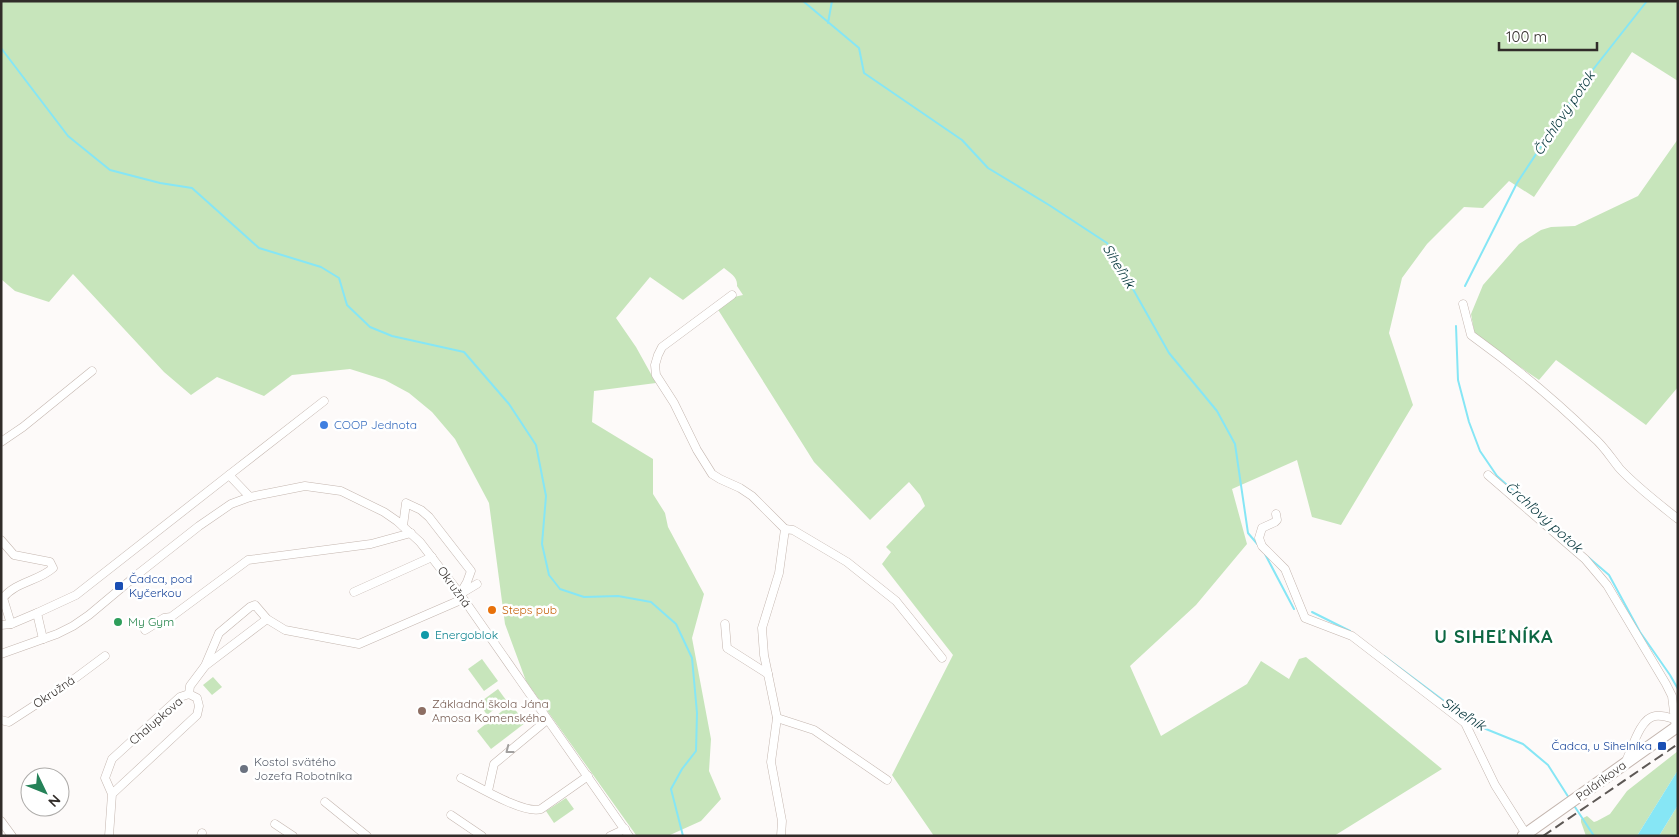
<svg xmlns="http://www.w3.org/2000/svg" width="1679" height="837" viewBox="0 0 1679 837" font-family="Quicksand,sans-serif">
  <rect width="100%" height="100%" fill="#fdfaf9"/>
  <g fill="#c7e5bb">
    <path d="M1 1H1678V81L1632 52 1534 197 1509 181 1483 208 1464 207 1427 244 1402 278 1389 333 1413 405 1341 525 1312 517 1297 460 1232 489 1247 544 1196 605 1130 666 1161 736 1247 684 1261 661 1289 679 1299 659 1306 657 1442 769 1334 836H934L892 775 953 655 882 564 891 552 886 547 925 506 920 495 909 482 870 520 814 462 717 308 734 297 743 295 737 286C738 277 730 273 724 268L683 300 650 277 616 318 636 347 656 383 594 391 592 422 653 459V494L665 513 668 527 704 594 692 638 711 739 709 771 721 799 701 821 670 835H636L526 681 505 624 489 503 455 439 432 412 409 393 385 380 350 369 292 375 264 396 217 377 191 395 164 372 73 274 49 302 15 291 1 279Z"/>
    <path d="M1678 139V387L1646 425 1556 360 1539 380 1475 336 1471 314 1483 285 1519 244 1541 230 1551 227 1575 226 1638 196Z"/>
    <path d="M482 659 498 681 484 691 468 669Z"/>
    <path d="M213 677 222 687 212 695 203 685Z"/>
    <path d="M498 689 506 700 487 715 479 703Z"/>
    <path d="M511 704 525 723 491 749 477 731Z"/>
    <path d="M1678 751V770L1637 836H1586L1581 822V819L1587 816 1594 822 1597 821 1610 814 1627 791Z"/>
    <path d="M566 798 574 809 554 823 546 811Z"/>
    <path d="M1678 805V836H1659Z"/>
  </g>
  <path fill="#86e6f5" d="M1678 770V805L1659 836H1637Z"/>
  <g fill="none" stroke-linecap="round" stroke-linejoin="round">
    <g stroke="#86e6f5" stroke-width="2">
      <path d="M803 1 859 48 864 73 962 140 988 168 1049 205 1107 243 1169 353 1217 411 1235 444 1248 533 1259 546"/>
      <path d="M828 23 832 1"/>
      <path d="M1 48 68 136 110 170 160 183 192 188 259 248 321 267 339 278 347 305 370 327 392 336 464 352 509 404 536 445 546 496 542 544 549 575 560 589 584 597 618 596 651 602 676 624 692 658 697 713 696 751 682 769 671 789 683 836"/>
      <path d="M1465 286 1517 183 1584 81 1647 1"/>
      <path d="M1456 326 1458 380 1469 422 1480 451 1497 476 1548 522"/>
      <path d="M1265 554 1294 609"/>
      <path d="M1588 557 1609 575 1640 632 1670 675 1678 689"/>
      <path d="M1312 612 1350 631"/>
      <path d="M1384 656 1476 725 1523 744 1548 765 1569 798"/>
      <path d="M1573 804 1594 836"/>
    </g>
    <g stroke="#c4b6af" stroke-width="9">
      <g id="street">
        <path d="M732 295 662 347 658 355 655 365 656 375 674 403 697 450 712 474 720 479 740 488 752 496 785 529"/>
        <path d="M1463 304 1471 335C1514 366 1555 400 1593 437 1604 446 1611 458 1620 469 1638 488 1658 503 1678 519"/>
        <path d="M1 442 23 427 92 371"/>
        <path d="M1488 475 1585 559 1607 585 1666 684 1672 696 1676 728"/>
        <path d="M250 497 229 475 324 401"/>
        <path d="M1276 514 1277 520 1275 522 1262 528 1259 538 1262 546 1285 569 1305 618 1352 636 1465 723 1495 785 1526 834"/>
        <path d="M403 526 406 503 421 510 429 517 471 571 467 582 460 594"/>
        <path d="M1 540 14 555 50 562 53 568C39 581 15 582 3 598L11 624"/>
        <path d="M354 592 432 557"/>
        <path d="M462 593 477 584"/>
        <path d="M725 624 727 648 768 674"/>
        <path d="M1 625 11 624 37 613"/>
        <path d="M145 630 164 618 171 617 248 560 371 544 411 533"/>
        <path d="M43 639 37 613 76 595 229 475"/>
        <path d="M1 654 57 634 73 626 89 615 138 574 199 526 231 504 250 497 305 486 341 491 384 512 397 521 420 542 460 594 629 836"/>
        <path d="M205 666 219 633 250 607 255 605 267 619 285 630 359 644 463 599"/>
        <path d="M189 694 190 686 205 666 267 619"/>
        <path d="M777 718 814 730 887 780"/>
        <path d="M1 720 9 722 66 685 105 656"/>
        <path d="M1626 761C1632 749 1640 718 1655 716 1661 715 1668 717 1674 719"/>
        <path d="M461 778C477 786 525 815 541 809L588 776"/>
        <path d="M488 791 494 764 547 720"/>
        <path d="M325 802 367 836"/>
        <path d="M451 815 482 836"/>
        <path d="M1 821 12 836"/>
        <path d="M275 824 293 836"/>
        <path d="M109 836 112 794 105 778 112 759 180 697 189 694 197 698 199 706 197 715 112 794"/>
        <path d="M201 836 202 833"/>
        <path d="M610 836 625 829"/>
        <path d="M781 836 782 821 771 762 777 718 764 655 762 628 779 573 785 529 793 530 847 562 896 601 942 658"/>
      </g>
    </g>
    <g stroke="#c4b6af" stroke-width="13">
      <path id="secondary" d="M1523 836 1678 726"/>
    </g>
    <use href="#street" stroke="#fff" stroke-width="8"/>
    <use href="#secondary" stroke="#fff" stroke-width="11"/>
    <path stroke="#5d5855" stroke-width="2" stroke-dasharray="10 5" stroke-linecap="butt" d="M1543 836 1678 744"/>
  </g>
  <defs><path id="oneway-chevron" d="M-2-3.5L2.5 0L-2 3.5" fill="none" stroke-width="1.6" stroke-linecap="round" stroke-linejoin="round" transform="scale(1.25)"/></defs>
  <use stroke="#a2a09f" href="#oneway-chevron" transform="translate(509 750) rotate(142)"/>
  <circle fill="#3f7fe0" stroke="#fff" stroke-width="2" cx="324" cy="425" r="5"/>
  <g fill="#1a4fb4" stroke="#fff" stroke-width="2">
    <rect x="114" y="581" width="10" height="10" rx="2.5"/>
    <rect x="1657" y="741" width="10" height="10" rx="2.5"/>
  </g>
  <circle fill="#e8710a" stroke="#fff" stroke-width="2" cx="492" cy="610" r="5"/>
  <circle fill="#2e9e5b" stroke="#fff" stroke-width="2" cx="118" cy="622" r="5"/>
  <circle fill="#0f9aa8" stroke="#fff" stroke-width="2" cx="425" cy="635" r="5"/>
  <circle fill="#8d6e63" stroke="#fff" stroke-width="2" cx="422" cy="711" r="5"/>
  <circle fill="#6b7280" stroke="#fff" stroke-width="2" cx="244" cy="769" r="5"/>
  <g text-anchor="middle" stroke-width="5" stroke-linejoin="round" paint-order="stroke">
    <g font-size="12" fill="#366cbe" stroke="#fff" text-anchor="start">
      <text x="334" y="429">COOP Jednota</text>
    </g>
    <g font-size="12" fill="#164399" stroke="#fff" text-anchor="start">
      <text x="129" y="583">Čadca, pod<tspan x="129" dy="14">Kyčerkou</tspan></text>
      <text x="1652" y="750" text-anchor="end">Čadca, u Sihelníka</text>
    </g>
    <g font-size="12" fill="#312c29" stroke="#fff">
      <text transform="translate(454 587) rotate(54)" y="4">Okružná</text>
      <text transform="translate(54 692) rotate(-34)" y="4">Okružná</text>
      <text transform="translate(156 721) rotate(-41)" y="4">Chalupkova</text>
      <text transform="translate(1601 781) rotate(-36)" y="4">Palárikova</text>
    </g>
    <g font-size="12" fill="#c56008" stroke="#fff" text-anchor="start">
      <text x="502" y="614">Steps pub</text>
    </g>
    <g font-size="12" fill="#27864d" stroke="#fff" text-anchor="start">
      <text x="128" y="626">My Gym</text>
    </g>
    <g font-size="12" fill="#0d838f" stroke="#fff" text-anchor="start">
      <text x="435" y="639">Energoblok</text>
    </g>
    <g font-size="12" fill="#785e54" stroke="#fff" text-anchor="start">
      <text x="432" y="708">Základná škola Jána<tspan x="432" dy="14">Amosa Komenského</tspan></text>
    </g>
    <g font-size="12" fill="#5b616d" stroke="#fff" text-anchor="start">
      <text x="254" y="766">Kostol svätého<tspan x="254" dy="14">Jozefa Robotníka</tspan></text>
    </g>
    <g font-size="14" font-style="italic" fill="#03343a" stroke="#fff">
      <text transform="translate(1564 113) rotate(-56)" y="5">Črchľový potok</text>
      <text transform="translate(1119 266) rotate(59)" y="5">Siheľník</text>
      <text transform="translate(1544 517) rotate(42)" y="5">Črchľový potok</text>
      <text transform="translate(1464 714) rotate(33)" y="5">Siheľník</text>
    </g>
    <g font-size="18" font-weight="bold" letter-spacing="1" fill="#0d6843" stroke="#fff">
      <text x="1494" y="643">U SIHEĽNÍKA</text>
    </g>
  </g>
  <rect width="1679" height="837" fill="none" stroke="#312c29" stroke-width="5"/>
  <g transform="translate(45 792) rotate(133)"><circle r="24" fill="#ffffff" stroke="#adaba9"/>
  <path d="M0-4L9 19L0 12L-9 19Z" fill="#258258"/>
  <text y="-8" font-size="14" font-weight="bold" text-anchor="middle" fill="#312c29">N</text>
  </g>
  <path d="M1499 42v8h98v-8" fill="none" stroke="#312c29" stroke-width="2.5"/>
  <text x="1506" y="42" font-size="15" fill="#312c29" stroke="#ffffff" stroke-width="4" paint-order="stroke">100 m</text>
</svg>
